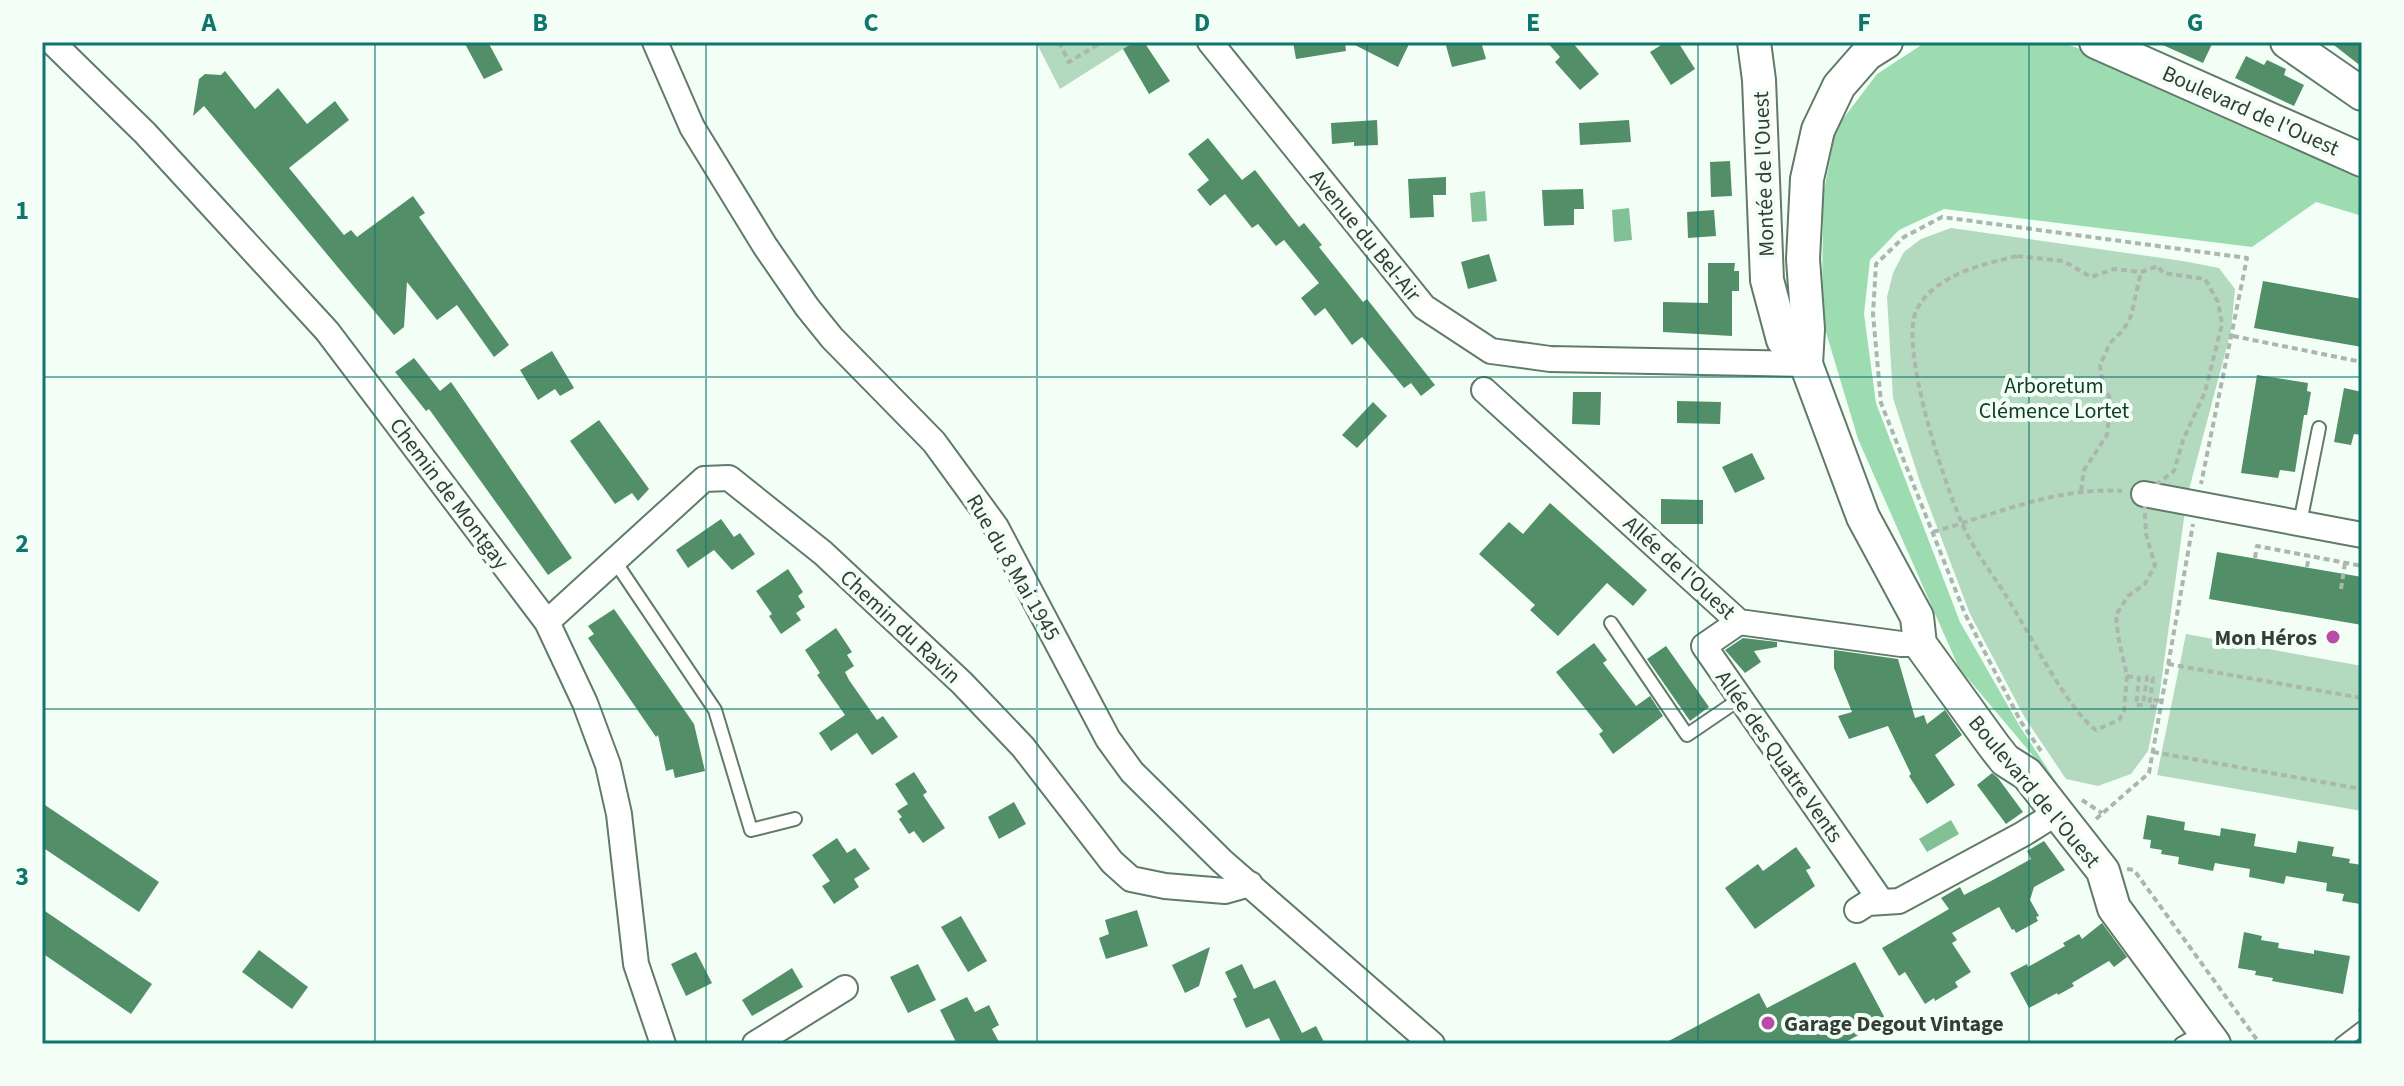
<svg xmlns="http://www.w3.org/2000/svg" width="2404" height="1086" viewBox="0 0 2404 1086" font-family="'Source Sans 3',sans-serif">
  <rect width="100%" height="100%" fill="#f3fff6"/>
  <g fill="#b3d9be">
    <path d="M1036 42H1134L1060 89Z"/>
    <path d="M1951 228 2183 261 2219 268 2235 289 2231 331 2187 497 2159 698 2148 751 2131 774 2098 786 2066 779 2025 718 1970 614 1920 482 1893 398 1887 297 1893 273 1904 252 1921 239Z"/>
    <path d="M2186 634 2362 666V811L2157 775Z"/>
  </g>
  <path fill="#9ddcb1" d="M1926 42 2064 43 2145 74 2362 170V216L2316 202 2252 247 1944 209 1899 230 1870 260 1864 314 1876 403 1960 622 2019 725 2060 788 1959 668 1858 439 1822 319 1823 196 1836 128 1877 74Z"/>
  <g fill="#82c096">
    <path d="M1485 191 1487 221 1472 222 1470 193Z"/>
    <path d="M1629 208 1632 240 1614 242 1612 210Z"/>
    <path d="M1951 820 1959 834 1927 852 1919 839Z"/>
  </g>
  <g fill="#528f68">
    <path d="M464 42H488L503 70 484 79Z"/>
    <path d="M1134 42H1144L1170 81 1149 94 1123 49Z"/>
    <path d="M1293 42H1345L1346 51 1296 59Z"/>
    <path d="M1349 42H1410L1398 67Z"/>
    <path d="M1445 42H1481L1486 59 1452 67Z"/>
    <path d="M1547 42H1572L1599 74 1580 90 1555 62 1560 57Z"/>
    <path d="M1666 42H1678L1695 69 1671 85 1650 52Z"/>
    <path d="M2156 42H2213L2203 63Z"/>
    <path d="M2330 42H2362V67Z"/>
    <path d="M2246 56 2264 65 2267 60 2286 69 2284 75 2304 85 2294 106 2235 78Z"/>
    <path d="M225 71 255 109 278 88 307 124 335 101 349 120 289 168 344 235 351 230 357 237 413 196 425 213 419 217 509 345 494 357 457 305 437 320 407 282 404 327 394 335 204 106 193 116 199 79 205 74 221 75Z"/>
    <path d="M1377 120 1378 145 1354 146V142L1332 144 1331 123Z"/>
    <path d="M1629 120 1631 142 1580 145 1579 123Z"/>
    <path d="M1208 138 1242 180 1255 170 1299 227 1304 223 1322 245 1319 247 1363 302 1367 299 1435 385 1421 396 1411 383 1404 388 1362 337 1352 345 1325 308 1315 316 1301 298 1319 283 1284 240 1276 246 1258 224 1252 228 1225 194 1210 206 1197 190 1209 180 1188 154Z"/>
    <path d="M1730 161 1732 196 1711 197 1710 162Z"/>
    <path d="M1446 177V195H1433L1434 217 1410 218 1408 179Z"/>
    <path d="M1583 189 1584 209H1574V225L1544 226 1542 190Z"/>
    <path d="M1714 210 1716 236 1688 238 1687 212Z"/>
    <path d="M1489 254 1497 281 1468 289 1461 262Z"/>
    <path d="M1708 263H1735L1734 271H1739V291H1732V336L1663 332V302L1708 303Z"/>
    <path d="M2263 281 2362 299V347L2254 328Z"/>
    <path d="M552 351 574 388 560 396 555 389 538 400 520 370Z"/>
    <path d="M414 358 440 391 451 382 572 558 548 575 429 409 426 411 395 372Z"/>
    <path d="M2257 375 2308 383 2307 391 2311 392 2307 415H2304L2295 472 2280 470 2278 478 2241 473Z"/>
    <path d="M2344 388 2362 392V435L2354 434 2351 445 2334 442Z"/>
    <path d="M1573 392H1601L1600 425 1572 424Z"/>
    <path d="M1677 401 1721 402 1720 424 1677 423Z"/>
    <path d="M1373 402 1387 416 1357 448 1342 435Z"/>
    <path d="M599 420 649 489 638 501 632 493 615 504 570 441Z"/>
    <path d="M1752 453 1765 479 1735 493 1722 467Z"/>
    <path d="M1661 499 1703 500V524H1661Z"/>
    <path d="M1550 503 1647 590 1633 606 1607 583 1558 636 1530 610 1535 605 1479 554 1509 522 1523 534Z"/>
    <path d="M721 519 734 537 740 533 755 554 732 570 714 550 688 568 676 550Z"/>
    <path d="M2217 552 2362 577V625L2209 599Z"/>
    <path d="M788 569 803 592 798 596 805 607 796 613 801 620 781 634 769 616 772 614 756 591Z"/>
    <path d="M614 609 694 724 705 771 675 778 673 769 666 771 658 735 656 737 588 638 594 634 588 626Z"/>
    <path d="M836 628 852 652 847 655 854 666 845 672 849 680 877 720 883 716 898 737 872 755 857 733 831 751 819 733 845 715 817 675 820 673 805 650Z"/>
    <path d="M1743 638 1777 642V647L1754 651 1761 662 1745 673 1725 650Z"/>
    <path d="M1594 643 1607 660 1603 663 1636 706 1650 696 1663 716 1613 754 1599 734 1603 731 1556 672Z"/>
    <path d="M1666 646 1709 707 1690 721 1647 659Z"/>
    <path d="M1834 650 1898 659 1915 718 1924 715 1927 724 1945 710 1962 735 1935 755 1955 785 1927 804 1909 776 1911 774 1888 726 1849 739 1838 716 1852 712 1834 668Z"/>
    <path d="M914 772 927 792 923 795 945 828 923 843 914 831 909 834 899 819 902 817 897 811 908 804 895 784Z"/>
    <path d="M1992 773 1998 778 2023 812 2006 824 1977 785Z"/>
    <path d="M1014 802 1026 824 999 839 988 817Z"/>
    <path d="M42 803 159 882 139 912 42 847Z"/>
    <path d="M2147 815 2185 822 2184 830 2220 836 2221 828 2256 834 2254 846 2296 853 2298 841 2334 847 2332 856 2350 859 2349 863 2362 865 2360 904 2342 901 2344 894 2326 891 2327 883 2286 876 2284 884 2249 877 2250 869 2232 866 2215 863 2213 871 2178 864 2179 857 2161 854 2162 850 2150 848 2151 840 2143 839Z"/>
    <path d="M837 838 847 853 855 848 870 869 854 879 859 887 834 904 822 886 830 881 812 855Z"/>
    <path d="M2044 841 2065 870 2034 887 2030 900 2039 916 2036 917 2038 921 2016 933 2014 929 2012 930 1999 907 1952 933 1957 940 1952 943 1971 972 1955 982 1958 987 1935 1001 1934 998 1925 1004 1905 972 1899 976 1882 948 1949 909 1941 898 1960 887 1964 895 1991 881 2031 859 2027 851Z"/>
    <path d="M1796 847 1811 868 1806 870 1815 886 1755 929 1725 888 1758 864 1763 871Z"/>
    <path d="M42 909 152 984 131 1014 42 953Z"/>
    <path d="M1137 910 1148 946 1106 959 1099 938 1109 934 1105 920Z"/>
    <path d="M961 916 987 961 968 972 941 927Z"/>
    <path d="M2102 923 2127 957 2114 967 2109 961 2072 983 2074 986 2058 995 2057 993 2029 1008 2010 973 2027 964 2028 967 2065 946 2063 943 2079 934 2082 939Z"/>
    <path d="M2244 932 2262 936 2261 940 2279 943 2278 948 2314 954V950L2350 956 2343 994 2272 981 2273 978 2255 975 2256 971 2238 968Z"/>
    <path d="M1210 947 1199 986 1185 993 1172 965Z"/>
    <path d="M259 950 308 987 292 1009 242 972Z"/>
    <path d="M696 952 712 983 686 996 671 964Z"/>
    <path d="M1855 962 1886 1020 1842 1044H1663L1759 993 1767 1008Z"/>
    <path d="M918 964 936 1000 908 1013 890 977Z"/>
    <path d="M1242 964 1254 989 1275 980 1302 1033 1316 1026 1325 1044H1277L1281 1042 1269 1018 1246 1028 1233 999 1237 997 1225 972Z"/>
    <path d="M792 968 803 987 752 1016 742 1000Z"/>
    <path d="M967 997 975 1012 989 1005 999 1025 992 1029 1000 1044H957L940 1010Z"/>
  </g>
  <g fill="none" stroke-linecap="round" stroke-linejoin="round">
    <g stroke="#607b68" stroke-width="16">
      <g id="service">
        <path d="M2300 523 2319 428"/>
        <path d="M614 560 715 710 751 830 795 819"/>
        <path d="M1611 623 1687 735 1740 699"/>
        <path d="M2181 1044 2204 1031"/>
        <path d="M2341 1044 2362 1028"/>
      </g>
    </g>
    <g stroke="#607b68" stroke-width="28">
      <g id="minor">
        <path d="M52 42 145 133 327 331 547 622 585 703 608 765 619 814 636 964 663 1044"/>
        <path d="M655 42 692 127 765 246 807 307 832 338 934 442 996 527 1108 739 1132 772 1222 861 1432 1044"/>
        <path d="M1210 42 1424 307 1491 351 1550 359 1806 364"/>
        <path d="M1484 390 1739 622 1901 644H1920"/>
        <path d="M2144 494 2362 535"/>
        <path d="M547 622 704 479 729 478 823 553 962 683 1023 747 1112 862 1131 879 1165 886 1225 891 1250 884"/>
        <path d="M1739 622 1704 646 1881 901"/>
        <path d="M1857 910 1868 903 1899 901 2023 834 2058 812"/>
        <path d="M755 1044 845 988"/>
      </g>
    </g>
    <g stroke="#607b68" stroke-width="36">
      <g id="tertiary">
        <path d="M1754 42 1759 80 1767 280 1783 340 1806 364"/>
        <path d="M1886 42 1867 54 1839 86 1818 130 1807 179 1803 259 1808 329 1806 364 1863 517 1917 617 1920 644 1994 746 2005 760 2027 774 2103 871 2114 908 2214 1044"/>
        <path d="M2096 42 2362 160"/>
        <path d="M2287 42 2362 94"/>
      </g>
    </g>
    <g stroke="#abb7ae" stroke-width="4" stroke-dasharray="6 4" stroke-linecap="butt">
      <path d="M1059 42 1069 62 1102 42"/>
      <path d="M2017 256 2063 261 2091 277 2114 269 2141 272 2158 266 2163 273 2205 279 2218 302 2222 324 2205 392 2183 440 2174 471 2144 494 2146 534 2155 565 2145 584 2128 596 2116 615 2118 636 2127 676 2124 711 2119 720 2096 730C2068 710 2031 636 2011 604 1995 577 1973 550 1961 521 1944 482 1898 345 1917 309 1935 275 1983 264 2017 256Z"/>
      <path d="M2233 336 2362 362"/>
      <path d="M2081 491 2084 470 2107 435 2111 400 2103 386 2100 365 2110 343 2124 329 2131 316 2141 272"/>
      <path d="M1933 532C1996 514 2055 487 2122 491"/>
      <path d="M2255 558 2257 546 2362 566"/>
      <path d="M2307 567 2309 556"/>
      <path d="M2341 589 2345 563"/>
      <path d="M2168 664 2362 698"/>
      <path d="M2127 676 2139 678 2136 705H2143L2147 677 2153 678 2149 706 2154 707 2155 700 2162 701"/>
      <path d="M2041 751 2021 722 1965 614 1881 403 1873 314 1876 264 1904 237 1942 217 2247 258 2201 484"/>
      <path d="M2153 752 2362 789"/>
      <path d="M2082 800 2102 813"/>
      <path d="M2096 819 2149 773 2193 524"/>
      <path d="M2127 869 2134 870 2260 1044"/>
      <path d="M2360 1012 2362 1000"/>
    </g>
    <use href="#service" stroke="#fff" stroke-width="12"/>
    <use href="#minor" stroke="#fff" stroke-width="24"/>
    <use href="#tertiary" stroke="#fff" stroke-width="32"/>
  </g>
  <path fill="none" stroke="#0f766e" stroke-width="2" stroke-opacity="0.55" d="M375 42V1044M706 42V1044M1037 42V1044M1367 42V1044M1698 42V1044M2029 42V1044M42 377H2362M42 709H2362"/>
  <g fill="#ba4ba8" stroke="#f3fff6" stroke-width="3">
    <circle cx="2333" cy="637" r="8"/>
    <circle cx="1768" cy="1023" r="8"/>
  </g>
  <g text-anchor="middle" stroke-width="8" stroke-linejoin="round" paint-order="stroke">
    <g font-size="22" fill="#333f36" stroke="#f3fff6">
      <text transform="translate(2251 110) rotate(24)" y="8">Boulevard de l'Ouest</text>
      <text transform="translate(1763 174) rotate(-92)" y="8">Montée de l'Ouest</text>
      <text transform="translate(1366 235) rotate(51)" y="8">Avenue du Bel-Air</text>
      <text transform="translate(450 493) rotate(53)" y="8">Chemin de Montgay</text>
      <text transform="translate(1014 567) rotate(60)" y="8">Rue du 8 Mai 1945</text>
      <text transform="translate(1680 567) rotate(42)" y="8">Allée de l'Ouest</text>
      <text transform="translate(901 626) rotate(43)" y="8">Chemin du Ravin</text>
      <text transform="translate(1780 756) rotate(55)" y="8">Allée des Quatre Vents</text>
      <text transform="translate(2035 791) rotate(50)" y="8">Boulevard de l'Ouest</text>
    </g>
    <g font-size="22" fill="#0d3e23" stroke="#f3fff6">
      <text x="2054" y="393">Arboretum<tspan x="2054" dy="25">Clémence Lortet</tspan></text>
    </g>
    <g font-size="22" font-weight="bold" fill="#333f36" stroke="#f3fff6" text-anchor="end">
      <text x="2317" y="645">Mon Héros</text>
      <text x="1784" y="1031" text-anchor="start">Garage Degout Vintage</text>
    </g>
  </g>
  <rect width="2404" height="1086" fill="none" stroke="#f3fff6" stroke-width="88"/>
  <rect x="44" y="44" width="2316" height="998" fill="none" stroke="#0f766e" stroke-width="3"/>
  <g font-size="26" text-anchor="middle" font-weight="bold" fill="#0f766e">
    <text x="209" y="31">A</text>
    <text x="540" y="31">B</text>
    <text x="871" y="31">C</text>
    <text x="1202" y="31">D</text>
    <text x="1533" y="31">E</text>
    <text x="1864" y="31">F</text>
    <text x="2195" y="31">G</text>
    <text x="22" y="219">1</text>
    <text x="22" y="552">2</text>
    <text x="22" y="885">3</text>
  </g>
</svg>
